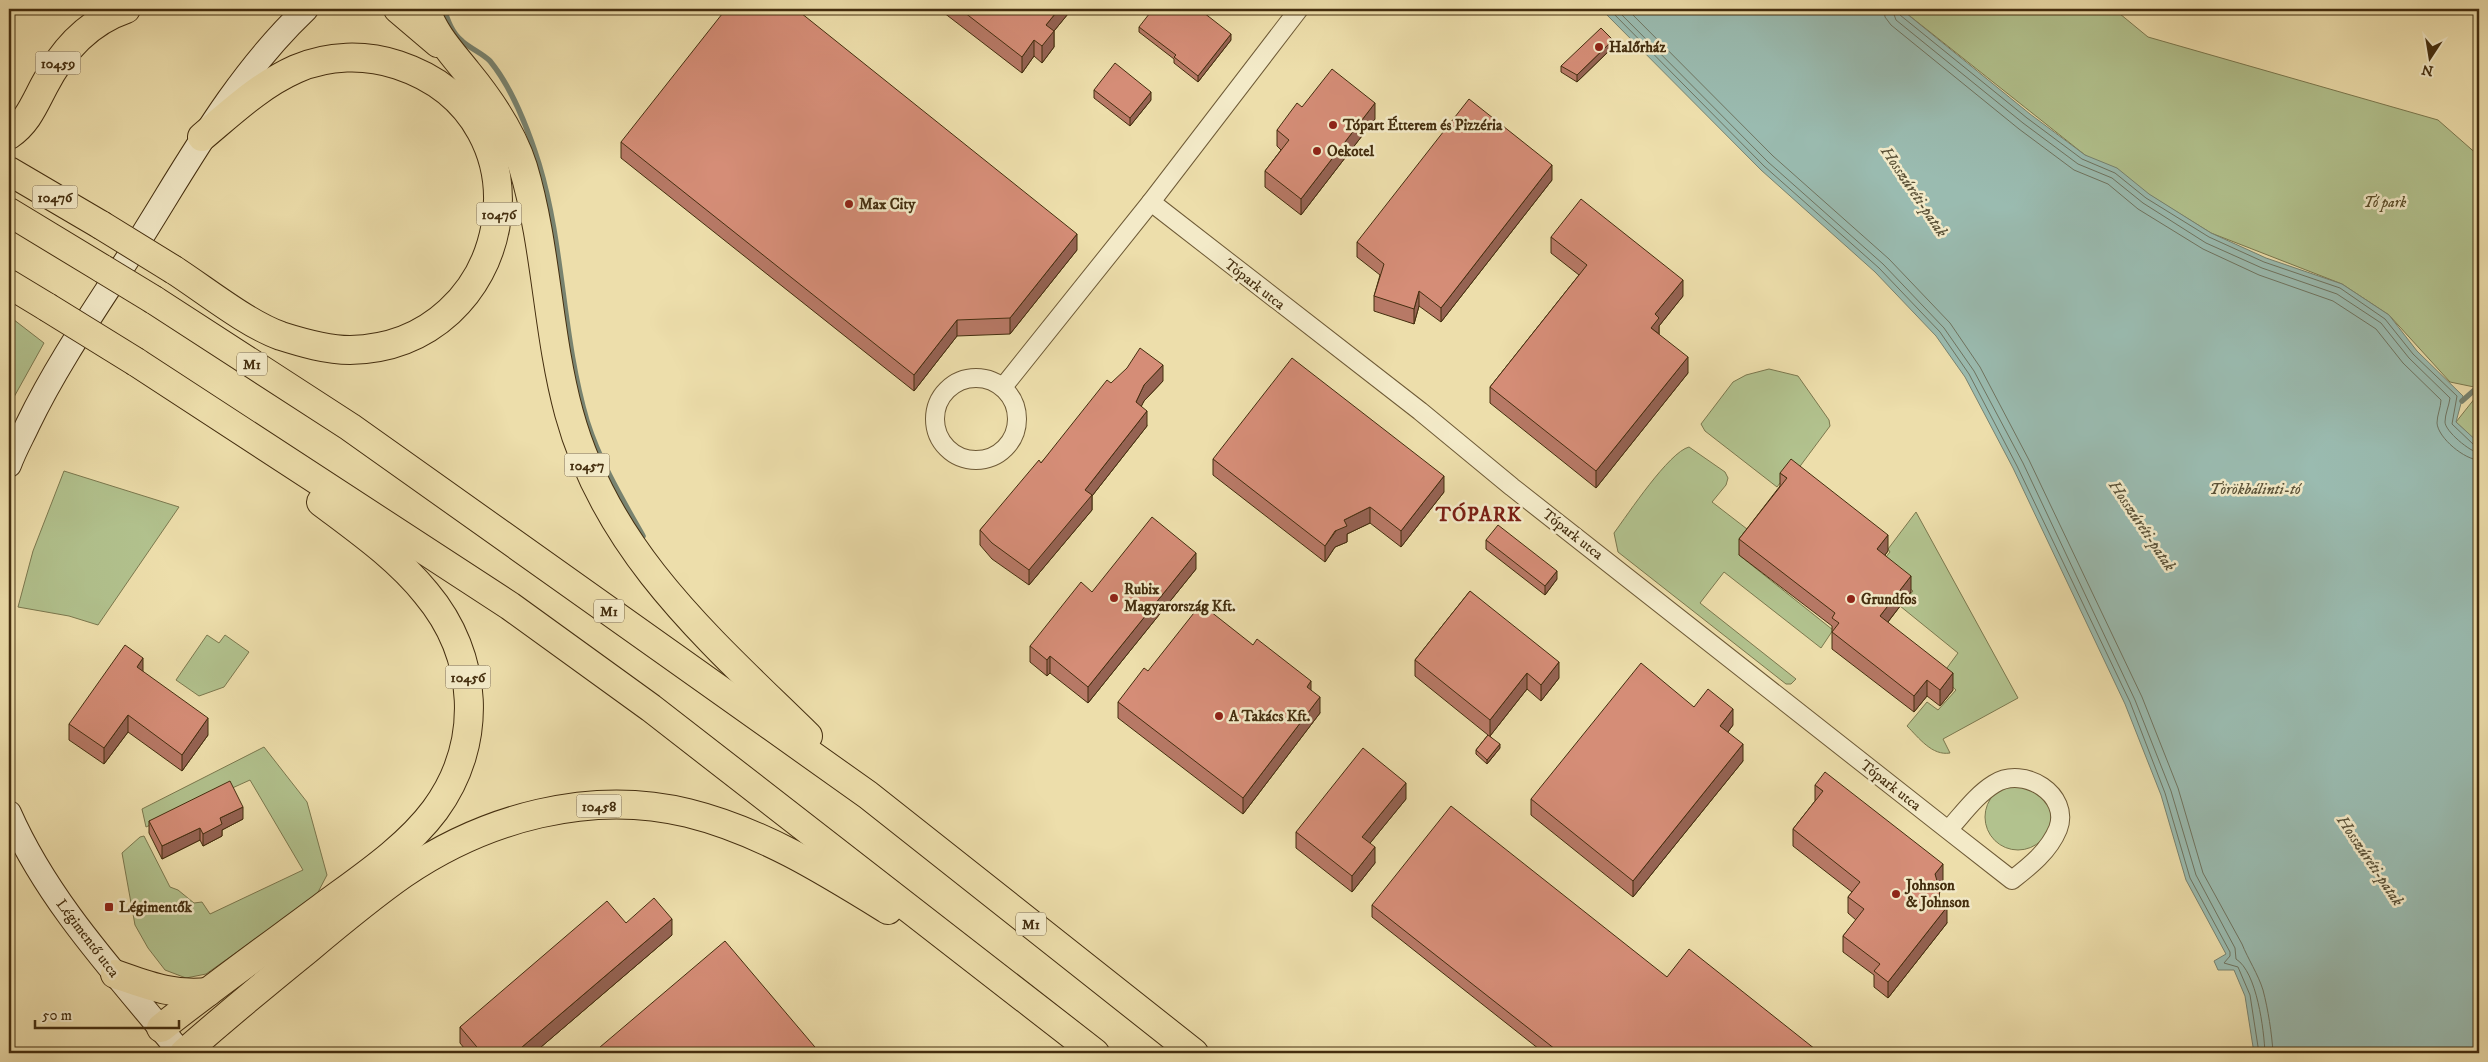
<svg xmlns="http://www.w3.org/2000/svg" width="2488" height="1062" viewBox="0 0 2488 1062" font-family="'IM FELL DW Pica',serif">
  <rect width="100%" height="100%" fill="#eddeab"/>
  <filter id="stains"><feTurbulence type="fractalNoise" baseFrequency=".004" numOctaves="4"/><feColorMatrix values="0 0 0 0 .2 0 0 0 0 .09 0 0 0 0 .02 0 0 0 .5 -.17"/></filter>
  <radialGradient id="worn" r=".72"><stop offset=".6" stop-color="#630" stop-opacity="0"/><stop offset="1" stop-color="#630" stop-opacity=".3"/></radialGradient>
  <g fill="#b2c28e" stroke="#7b784e">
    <path d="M1901 9H2114L2148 37 2438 120 2479 156V388L2450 382 2389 315 2342 284 2211 233 2085 155Z"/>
    <path d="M9 316 44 343 9 406Z"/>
    <path d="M1769 369 1798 376 1829 420 1830 426 1795 473 1790 470 1777 487 1705 431 1701 424 1733 382 1746 375Z"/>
    <path d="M2479 393V444L2456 422Z"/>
    <path d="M1689 447 1725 472 1728 478 1726 485 1712 502 1747 529 1739 555 1833 630 1821 648 1724 572 1700 603 1796 679 1791 684H1786L1618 552 1614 533C1628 514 1669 452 1689 447Z"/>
    <path d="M64 471 179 507 98 625 69 616 18 607 33 551Z"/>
    <path d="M1916 512 2018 698 1943 739 1950 753C1932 756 1919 738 1907 726L1927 702 1938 710 1956 690 1941 676 1958 653 1900 606 1913 591 1879 565 1890 552 1888 549Z"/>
    <path d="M207 635 219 643 225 635 249 652 224 687 199 696 176 680Z"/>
    <path d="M264 747 307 802 327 875 316 896 206 974 186 978 165 970 148 948 135 925 122 853 140 837 144 836 170 887 178 890 194 903 202 902 210 914 303 870 250 780 146 827 142 809Z"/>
    <circle cx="2018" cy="817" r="33"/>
  </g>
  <path fill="#9abbb0" stroke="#788370" d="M1605 9H1901L2030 114 2085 155 2117 168 2149 194 2211 233 2266 258 2342 284 2389 315 2417 351 2463 396 2456 422 2479 443V1053H2254L2245 996 2234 970H2218L2214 961 2226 954 2186 880 2161 795 2125 704 2013 468 1965 377 1936 336 1875 272 1761 170 1604 12Z"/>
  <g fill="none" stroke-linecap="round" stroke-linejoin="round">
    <g stroke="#6f7460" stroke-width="1">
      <path d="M1609 9 1764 166 1879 268 1940 332 1969 374 2017 466 2130 702 2165 793 2190 878 2230 952V956L2224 963 2238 967 2250 995 2259 1053"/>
      <path d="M1616 9 1768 162 1883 264 1944 328 1974 371 2023 463 2135 700 2171 791 2196 875 2235 948 2236 959C2257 972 2264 1030 2265 1053"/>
      <path d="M1627 9 1773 156 1889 259 1950 323 1980 367 2029 460 2142 697 2178 788 2203 873 2242 944C2248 959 2258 974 2263 990 2268 1009 2272 1034 2273 1053"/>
      <path d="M1884 9 1885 17 1891 25 2019 129 2074 170 2108 184 2138 209 2203 249 2259 275 2333 301 2376 329 2403 363 2441 400C2441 407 2437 415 2437 423 2438 438 2465 460 2479 460"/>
      <path d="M1892 9 1896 20 2023 123 2078 164 2112 178 2143 203 2206 243 2262 268 2337 294 2381 323 2409 358 2450 398C2449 406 2445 414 2445 422 2445 431 2470 452 2479 453"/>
      <path d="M1898 9 1900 15 2027 118 2082 159 2115 173 2146 198 2209 237 2264 262 2340 288 2385 319 2413 354 2457 396 2452 424 2474 445 2479 447"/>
    </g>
    <g stroke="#788370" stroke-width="5.5">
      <path d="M444 9C448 21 452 33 462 41 471 49 482 53 490 61 513 89 528 129 539 164 564 247 562 337 587 421 600 462 622 499 643 536"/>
      <path d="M2462 401 2479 386"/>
    </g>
    <g stroke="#6e5a36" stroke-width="20">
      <g id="minor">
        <path d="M1151 202 1420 411 1512 487 1948 830 2012 880C2030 866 2049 851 2058 829 2071 795 2024 765 1994 784 1976 795 1962 815 1948 830"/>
        <circle cx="976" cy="419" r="41"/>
        <path d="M1003 387 1151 202 1299 9"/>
      </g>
    </g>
    <g stroke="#442e0f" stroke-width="26">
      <g id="secondary">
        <path d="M9 465C14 451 22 437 28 424 57 364 96 308 132 252 186 167 232 79 306 9"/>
        <path d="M9 813C49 904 119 977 181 1053"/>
      </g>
    </g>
    <g stroke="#442e0f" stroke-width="30">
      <g id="motorway">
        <path d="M398 9 438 43"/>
        <path d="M426 9C433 33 452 53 467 72 490 100 512 132 523 167 547 247 547 332 569 413 607 552 709 639 808 736"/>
        <path d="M9 135C27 123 34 105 44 86 62 51 88 22 126 9"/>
        <path d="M9 171 101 225"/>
        <path d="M9 212 103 269"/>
        <path d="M174 270C205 290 247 324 281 336 303 343 327 350 350 350 514 347 558 118 398 65 365 54 328 55 296 69 260 85 232 112 202 137"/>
        <path d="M9 284 47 307"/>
        <path d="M154 300 350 427 868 795 1194 1053"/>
        <path d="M136 362 510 606 651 708 1095 1053"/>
        <path d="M115 974C147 985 173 996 208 992"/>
        <path d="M161 1028C213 987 267 948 321 908 360 879 406 849 435 810 484 743 479 656 426 593 397 557 358 530 321 502"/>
        <path d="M184 1053C224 1018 266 983 308 949 339 923 370 897 403 874 485 818 590 789 688 813 761 831 825 871 888 910"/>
      </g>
    </g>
    <use href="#minor" stroke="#f3eac8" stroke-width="18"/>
    <use href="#secondary" stroke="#f3eac8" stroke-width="24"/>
    <use href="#motorway" stroke="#eddeab" stroke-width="28"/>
    <g stroke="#442e0f" stroke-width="30" stroke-linecap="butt">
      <g id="motorway-bridge">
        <path d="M101 225 174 270"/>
        <path d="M103 269 154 300"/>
        <path d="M47 307 136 362"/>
      </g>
    </g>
    <use href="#motorway-bridge" stroke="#eddeab" stroke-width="28"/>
  </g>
  <g fill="#b77966" stroke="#442e0f">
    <path d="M939 9H1072L1054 31V47L1042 63 1034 56 1022 73Z"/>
    <path d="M1139 27 1231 40 1198 82 1174 63V59L1139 32Z"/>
    <path d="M1613 47 1577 82 1561 72V66Z"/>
    <path d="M1094 90 1151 100 1130 126 1094 98Z"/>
    <path d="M1302 107 1375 119 1301 215 1265 187V171L1281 150 1277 146V130Z"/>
    <path d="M621 142 1077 250 1010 334 957 336 914 391 621 158Z"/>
    <path d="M1552 180 1441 322 1419 306 1414 324 1374 311V296L1380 275 1357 257V242Z"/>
    <path d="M1551 237 1683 296 1659 326V334L1688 373 1596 488 1490 403V387L1579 275 1551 253Z"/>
    <path d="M1163 381 1144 401 1141 406 1147 426 1092 496V510L1029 585 992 559 980 545V530L1041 463 1111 383Z"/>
    <path d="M1213 459 1444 492 1401 547 1370 523 1347 534V542L1335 547 1325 562 1213 475Z"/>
    <path d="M1780 473 1888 551 1885 555 1911 592 1888 622 1953 690 1940 706 1927 696 1914 712 1832 649V626L1739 555V539L1780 486Z"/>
    <path d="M1486 540 1557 579 1545 595 1486 549Z"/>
    <path d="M1196 569 1088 703 1050 673 1047 676 1030 662V646L1092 592Z"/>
    <path d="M1470 591 1559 678 1541 701 1527 689 1490 736 1500 748 1487 764 1476 754V750L1488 735 1415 676V660Z"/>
    <path d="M143 672 208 735 182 771 128 732 104 764 69 740V724Z"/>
    <path d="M1311 690 1320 713 1243 814 1118 718V702Z"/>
    <path d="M1694 707 1733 725 1728 732 1743 761 1633 897 1531 815V799Z"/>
    <path d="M1815 785 1943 880 1938 886 1940 902 1947 923 1888 998 1874 987V975L1843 952V936L1856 920 1848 913V897L1852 892 1793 846V829L1815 801Z"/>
    <path d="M1406 799 1370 843 1375 863 1352 892 1296 848V832Z"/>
    <path d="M243 819 222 830V836L203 846 200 840 162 859 149 833V821Z"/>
    <path d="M1372 905 1667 977 1820 1053H1544L1372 917Z"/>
    <path d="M626 923 672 935 534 1053H468L460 1043V1027Z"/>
  </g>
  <g fill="#956353" stroke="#442e0f">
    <path d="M1059 9H1072L1054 31V47L1042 63V46L1046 25Z"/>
    <path d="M1231 34V40L1198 82V76Z"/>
    <path d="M1034 40V56L1022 73V57Z"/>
    <path d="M1613 40V47L1577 82V75Z"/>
    <path d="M1151 92V100L1130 126V118Z"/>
    <path d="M1375 103V119L1301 215V199Z"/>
    <path d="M1552 165V180L1441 322V308Z"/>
    <path d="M1077 234V250L1010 334V318Z"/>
    <path d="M1683 280V296L1659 326V334L1651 328 1655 314Z"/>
    <path d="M1419 291V306L1414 324V309Z"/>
    <path d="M957 320V336L914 391V375Z"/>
    <path d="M1688 357V373L1596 488V471Z"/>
    <path d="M1163 365V381L1144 401 1136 417V402L1144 385Z"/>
    <path d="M1147 411V426L1092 496V510L1029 585V570L1085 490Z"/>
    <path d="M1444 476V492L1401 547V531Z"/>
    <path d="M1370 507V523L1347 534V542L1335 547 1325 562V546L1344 520Z"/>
    <path d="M1888 535V551L1877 565V549Z"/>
    <path d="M1196 553V569L1088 703V687Z"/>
    <path d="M1557 571V579L1545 595V586Z"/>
    <path d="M1911 576V592L1880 632V616Z"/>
    <path d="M1050 656V673L1047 676V660Z"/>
    <path d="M143 658V675L137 667Z"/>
    <path d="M1559 662V678L1541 701V685Z"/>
    <path d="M1527 673V689L1490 736V720Z"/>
    <path d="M1953 673V690L1940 706V690Z"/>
    <path d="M1927 680V696L1914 712V696Z"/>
    <path d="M1311 681V697L1307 687Z"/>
    <path d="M1320 697V713L1243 814V798Z"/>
    <path d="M1733 709V725L1720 742V726Z"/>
    <path d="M128 715V732L104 764V748Z"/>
    <path d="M208 718V735L182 771V755Z"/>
    <path d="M1500 744V748L1487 764V760Z"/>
    <path d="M1743 744V761L1633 897V881Z"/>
    <path d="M1406 783V799L1362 853V837Z"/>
    <path d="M243 807V819L222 830V836L203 846V834L220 818Z"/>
    <path d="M200 828V840L162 859V846Z"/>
    <path d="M1375 847V863L1352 892V876Z"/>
    <path d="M1943 864V880L1935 890V874Z"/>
    <path d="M1947 907V923L1888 998V982Z"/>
    <path d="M672 919V935L534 1053H515Z"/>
  </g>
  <g fill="#d58d77" stroke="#442e0f">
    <path d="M726 9H796L1077 234 1010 318 957 320 914 375 621 142Z"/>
    <path d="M960 9H1059L1046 25 1054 31 1042 46 1034 40 1022 57Z"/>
    <path d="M1153 9H1199L1231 34 1198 76 1174 57 1176 55 1139 27Z"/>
    <path d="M1601 28 1613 40 1577 75 1561 66Z"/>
    <path d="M1115 63 1151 92 1130 118 1094 90Z"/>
    <path d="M1332 69 1375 103 1301 199 1265 171 1289 140 1277 130 1297 103 1302 107Z"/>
    <path d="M1469 99 1552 165 1441 308 1419 291 1414 309 1374 296 1384 264 1357 242Z"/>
    <path d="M1581 199 1683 280 1655 314 1659 318 1651 328 1688 357 1596 471 1490 387 1587 265 1551 237Z"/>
    <path d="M1140 348 1163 365 1144 385 1136 402 1147 411 1085 490 1092 495 1029 570 992 543 980 530 1039 460 1041 463 1107 380 1111 383 1127 368Z"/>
    <path d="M1292 358 1444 476 1401 531 1370 507 1344 520 1347 526 1335 531 1325 546 1213 459Z"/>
    <path d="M1791 459 1888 535 1877 549 1911 576 1880 616 1953 673 1940 690 1927 680 1914 696 1832 632 1839 623 1832 618 1835 613 1739 539 1787 478 1780 473Z"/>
    <path d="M1152 517 1196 553 1088 687 1050 656 1047 660 1030 646 1081 582 1092 592Z"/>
    <path d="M1498 525 1557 571 1545 586 1486 540Z"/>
    <path d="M1470 591 1559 662 1541 685 1527 673 1490 720 1415 660Z"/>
    <path d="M1201 604 1253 645 1257 639 1311 681 1307 687 1320 697 1243 798 1118 702 1144 668 1148 671Z"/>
    <path d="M125 645 143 658 137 667 208 718 182 755 128 715 104 748 69 724Z"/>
    <path d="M1641 663 1694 707 1708 689 1733 709 1720 726 1743 744 1633 881 1531 799Z"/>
    <path d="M1488 735 1500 744 1487 760 1476 750Z"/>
    <path d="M1363 748 1406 783 1362 837 1375 847 1352 876 1296 832Z"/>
    <path d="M1825 772 1943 864 1935 874 1940 891 1938 901 1947 907 1888 982 1874 971 1880 964 1843 936 1864 909 1848 897 1860 882 1793 829 1823 791 1815 785Z"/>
    <path d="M230 781 243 807 220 818 222 824 203 834 200 828 162 846 149 821Z"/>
    <path d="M1451 806 1667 977 1689 949 1820 1053H1560L1372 905Z"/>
    <path d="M654 898 672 919 515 1053H482L460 1027 607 901 626 923Z"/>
    <path d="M725 941 820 1053H593Z"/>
  </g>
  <g fill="#8f2418" stroke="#f3eac8" stroke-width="2">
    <circle cx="1599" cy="47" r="5"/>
    <circle cx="1333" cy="125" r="5"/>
    <circle cx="1317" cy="151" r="5"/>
    <circle cx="849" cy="204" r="5"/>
    <circle cx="1114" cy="598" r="5"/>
    <circle cx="1851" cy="599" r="5"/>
    <circle cx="1219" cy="716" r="5"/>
    <circle cx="1896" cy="894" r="5"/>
    <rect x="104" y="902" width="10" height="10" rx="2.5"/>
  </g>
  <g text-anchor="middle" stroke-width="5" stroke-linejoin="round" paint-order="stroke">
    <g fill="#f3eac8" stroke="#786646" stroke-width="1">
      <rect x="35.5" y="51.5" width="45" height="23" rx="4"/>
      <rect x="32.5" y="185.5" width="45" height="23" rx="4"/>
      <rect x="476.5" y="202.5" width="45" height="23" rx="4"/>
      <rect x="237" y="352.5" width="30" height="23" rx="4"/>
      <rect x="564.5" y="453.5" width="45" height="23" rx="4"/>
      <rect x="594" y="599.5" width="30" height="23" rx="4"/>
      <rect x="445.5" y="665.5" width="45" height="23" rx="4"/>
      <rect x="576.5" y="794.5" width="45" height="23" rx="4"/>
      <rect x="1016" y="912.5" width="30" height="23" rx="4"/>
    </g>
    <g font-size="14" font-weight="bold" fill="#442e0f">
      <text x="58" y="68">10459</text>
      <text x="55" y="202">10476</text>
      <text x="499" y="219">10476</text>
      <text x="252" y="369">M1</text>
      <text x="587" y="470">10457</text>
      <text x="609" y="616">M1</text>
      <text x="468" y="682">10456</text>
      <text x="599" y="811">10458</text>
      <text x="1031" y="929">M1</text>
    </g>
    <g font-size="15" font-weight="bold" fill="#442e0f" stroke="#f3eac8" text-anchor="start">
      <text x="1609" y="52">Halőrház</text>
      <text x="1343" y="130">Tópart Étterem és Pizzéria</text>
      <text x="1327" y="156">Oekotel</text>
      <text x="859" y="209">Max City</text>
      <text x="1124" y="594">Rubix<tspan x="1124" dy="17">Magyarország Kft.</tspan></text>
      <text x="1861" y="604">Grundfos</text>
      <text x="1229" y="721">A Takács Kft.</text>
      <text x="1906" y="890">Johnson<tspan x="1906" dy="17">&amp; Johnson</tspan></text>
      <text x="119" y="912">Légimentők</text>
    </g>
    <g font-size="15" font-style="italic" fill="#5a4c28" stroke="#f3eac8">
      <text x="2385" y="207">Tó park</text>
    </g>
    <g font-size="15" fill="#442e0f" stroke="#f3eac8">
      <text transform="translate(1255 284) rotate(38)" y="5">Tópark utca</text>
      <text transform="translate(1573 534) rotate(38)" y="5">Tópark utca</text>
      <text transform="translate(1891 785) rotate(38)" y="5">Tópark utca</text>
      <text transform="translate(88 938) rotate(53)" y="5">Légimentő utca</text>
    </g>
    <g font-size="16" font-style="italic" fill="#5a5137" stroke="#f3eac8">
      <text transform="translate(1915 191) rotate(56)" y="6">Hosszúréti-patak</text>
      <text x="2255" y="494">Törökbálinti-tó</text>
      <text transform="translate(2143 525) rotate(56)" y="6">Hosszúréti-patak</text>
      <text transform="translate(2371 860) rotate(56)" y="6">Hosszúréti-patak</text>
    </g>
    <g font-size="20" font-weight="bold" letter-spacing="1" fill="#7a1f14" stroke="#f3eac8">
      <text x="1479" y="521">TÓPARK</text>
    </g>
  </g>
  <rect width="2488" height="1062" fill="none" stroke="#eddeab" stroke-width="30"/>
  <rect x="10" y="10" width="2468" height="1042" fill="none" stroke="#442e0f" stroke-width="2.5"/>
  <rect x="15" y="15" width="2458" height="1032" fill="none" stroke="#442e0f"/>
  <g transform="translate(2430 58) rotate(192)" stroke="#f3eac8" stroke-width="4" paint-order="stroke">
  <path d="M0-4L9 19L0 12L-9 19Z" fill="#442e0f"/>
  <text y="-8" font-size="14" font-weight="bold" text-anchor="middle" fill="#442e0f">N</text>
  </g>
  <path d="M35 1020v8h144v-8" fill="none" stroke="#442e0f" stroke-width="2.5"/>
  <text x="42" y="1020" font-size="15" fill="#442e0f" stroke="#f3eac8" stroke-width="4" paint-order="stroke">50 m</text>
  <rect width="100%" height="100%" filter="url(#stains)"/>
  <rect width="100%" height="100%" fill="url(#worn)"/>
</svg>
